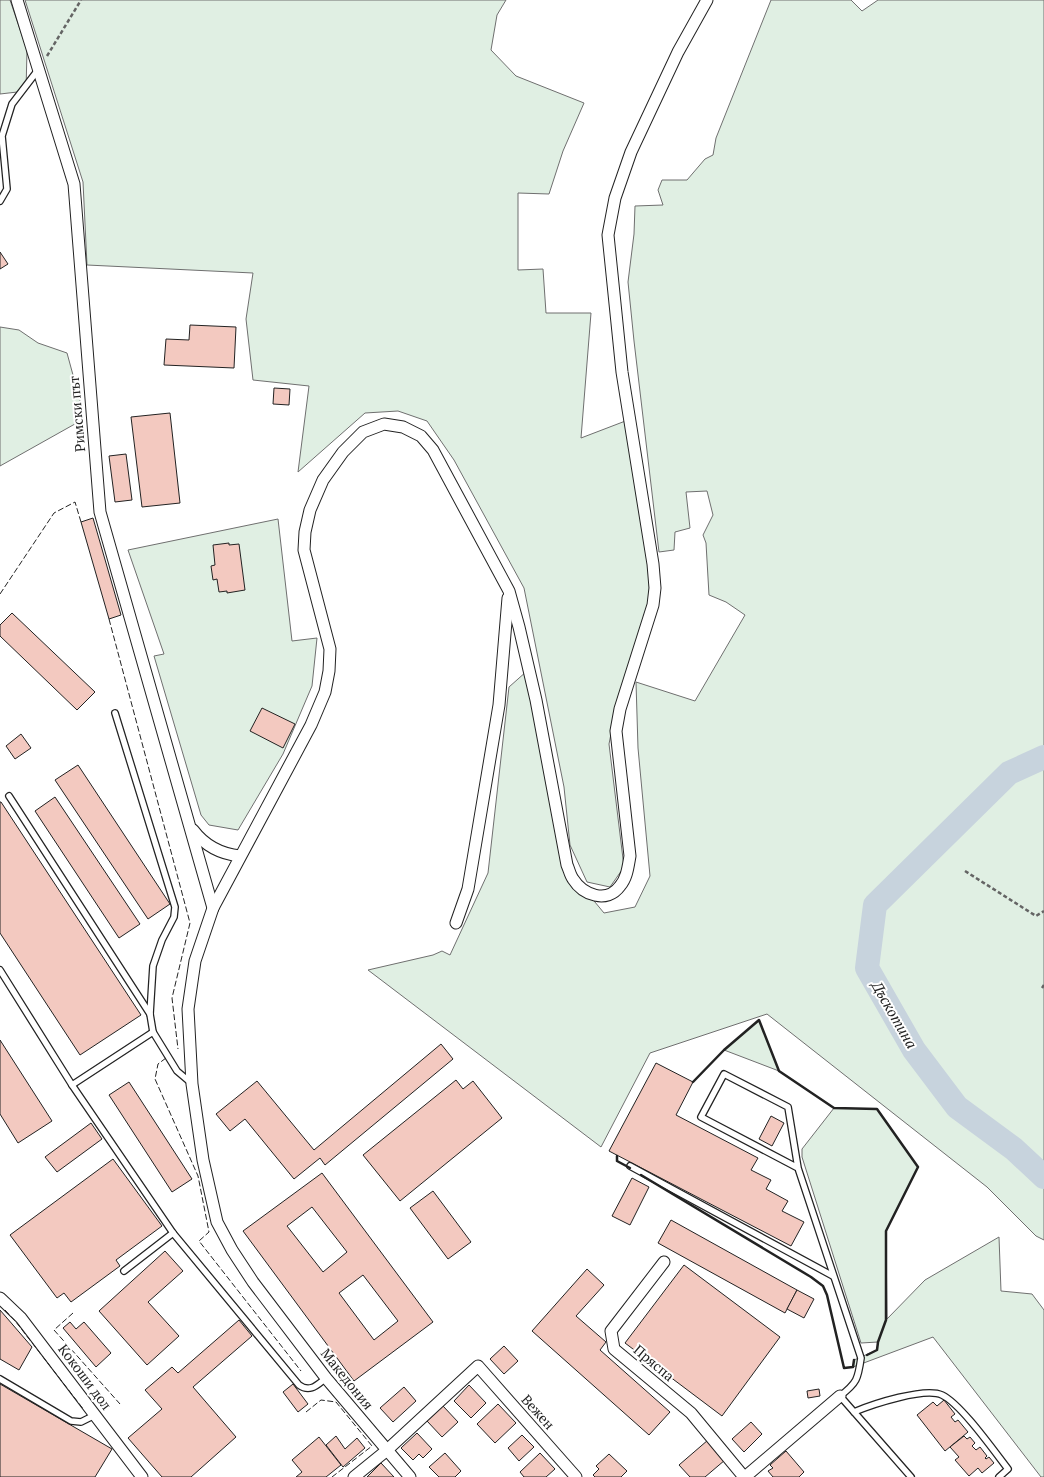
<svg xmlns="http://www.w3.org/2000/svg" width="1044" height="1477" viewBox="0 0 1044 1477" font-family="'PT Serif',serif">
  <rect width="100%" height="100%" fill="#fff"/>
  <g fill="#e0efe3" stroke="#6f6f6f">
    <path d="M0 0H10L27 50 26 91 0 94Z"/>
    <path d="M25 0H506L497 15 491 50 516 76 584 103 563 151 549 194 518 193V270L543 269 546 313H591L581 438 628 420 650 550 649 606 618 698 609 744 624 867 610 887 587 882 570 845 564 787 524 588 454 460 427 421 398 411 365 413 298 472 309 386 253 380 246 319 253 273 87 265 83 182Z"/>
    <path d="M771 0H851L862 11 878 0H1044V1240L1036 1236 987 1187 767 1014 650 1053 601 1147 368 970 433 955 442 951 450 955 488 873 509 687 527 671 571 873 604 913 635 907 650 876 638 748 636 682 695 701 745 615 726 602 709 595 706 543 703 535 713 515 707 491 686 492 690 528 675 532 674 550 659 552 634 341 628 282 634 234 635 206 663 205 658 190 662 180H687L705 159 713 155 716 138Z"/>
    <path d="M0 327 19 330 38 343 67 353 82 408V420L0 466Z"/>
    <path d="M278 519 292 641 317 638 312 686 283 754 238 830 209 825 201 815 154 656 164 654 128 550Z"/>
    <path d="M759 1020 779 1071 724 1050Z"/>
    <path d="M834 1108 877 1109 918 1167 886 1231 887 1319 925 1280 999 1237 1001 1291 1032 1294 1044 1310V1477H1041L933 1337 853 1367 854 1360 877 1350 878 1342 861 1343 802 1157V1149Z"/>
  </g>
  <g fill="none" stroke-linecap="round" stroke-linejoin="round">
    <path stroke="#c7d3dd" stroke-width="24" d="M1044 757 1009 773 875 905 867 968 914 1050 957 1107 1014 1149 1044 1177"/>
  </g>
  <g fill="#f3c9c0" stroke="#222" fill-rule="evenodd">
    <path d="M0 252 8 264 0 269Z"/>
    <path d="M190 325 236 327 234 368 164 365 166 339 189 340Z"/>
    <path d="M274 388 290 389 289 405 273 404Z"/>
    <path d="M170 413 180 503 142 507 131 417Z"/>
    <path d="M126 454 132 500 115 502 109 456Z"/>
    <path d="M93 518 121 615 109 619 81 522Z"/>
    <path d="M229 543V545L239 544 245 590 227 593V591L219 592 217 579 213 580 211 566 215 565 213 545Z"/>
    <path d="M12 613 95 692 77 710 0 636V625Z"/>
    <path d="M262 708 295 724 283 748 250 731Z"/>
    <path d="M21 734 31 748 15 759 6 746Z"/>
    <path d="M78 765 170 904 148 919 55 780Z"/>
    <path d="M55 797 140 924 119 938 35 811Z"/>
    <path d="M0 802H1L141 1015 80 1055 0 933Z"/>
    <path d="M0 1040 52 1121 18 1143 0 1114Z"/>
    <path d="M441 1044 453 1059 325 1165 320 1158 294 1179 245 1119 230 1131 216 1114 257 1081 314 1150Z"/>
    <path d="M656 1063 693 1082 676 1115 758 1158 751 1170 771 1180 766 1189 788 1201 782 1211 804 1222 791 1246 609 1151Z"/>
    <path d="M456 1080 463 1089 473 1081 502 1118 400 1201 363 1155Z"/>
    <path d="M129 1082 192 1179 172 1192 109 1095Z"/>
    <path d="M771 1116 784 1123 772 1146 759 1139Z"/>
    <path d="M91 1123 102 1139 57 1172 45 1157Z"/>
    <path d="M113 1159 162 1226 116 1260 120 1266 71 1302 64 1293 57 1298 10 1235Z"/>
    <path d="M322 1173 433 1322 354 1381 243 1231ZM312 1207 347 1252 323 1272 287 1226ZM363 1275 398 1321 374 1340 339 1293Z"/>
    <path d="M632 1178 649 1187 630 1225 612 1216Z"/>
    <path d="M433 1191 471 1242 448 1259 410 1208Z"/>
    <path d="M671 1220 797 1290 785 1313 658 1243Z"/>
    <path d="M165 1251 183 1271 148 1302 179 1336 147 1365 99 1311Z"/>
    <path d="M684 1265 780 1337 722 1416 625 1343Z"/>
    <path d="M587 1269 604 1285 576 1316 606 1342 600 1350 670 1412 649 1435 532 1331Z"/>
    <path d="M797 1290 814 1299 804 1318 787 1309Z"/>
    <path d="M0 1310 32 1347 19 1370 0 1359Z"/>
    <path d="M239 1320 252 1336 193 1387 236 1437 191 1477H162L128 1438 162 1409 145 1390 172 1367 178 1373Z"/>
    <path d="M70 1322 76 1329 84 1322 111 1353 96 1367 63 1328Z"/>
    <path d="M504 1346 518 1361 504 1374 490 1359Z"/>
    <path d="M0 1384 112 1449 95 1477H0Z"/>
    <path d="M293 1384 308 1404 298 1412 283 1392Z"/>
    <path d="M469 1385 486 1403 471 1418 454 1401Z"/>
    <path d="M404 1387 416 1401 393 1422 380 1408Z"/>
    <path d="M819 1389 820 1396 808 1398 807 1391Z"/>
    <path d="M944 1400 955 1414 951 1417 955 1422 958 1420 968 1432 945 1451 917 1415 933 1402 937 1406Z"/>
    <path d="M498 1404 516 1423 495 1443 477 1424Z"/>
    <path d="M443 1406 458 1422 442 1437 427 1421Z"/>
    <path d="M751 1422 762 1434 744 1452 732 1439Z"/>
    <path d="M417 1433 432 1449 423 1458 419 1454 413 1460 401 1448Z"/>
    <path d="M522 1435 534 1447 519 1461 508 1448Z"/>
    <path d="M336 1436 345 1449 357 1438 365 1448 343 1467 326 1445Z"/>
    <path d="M964 1436 967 1439 970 1437 975 1443 972 1446 976 1450 980 1447 987 1456 985 1458 986 1459 989 1457 994 1463 982 1473 978 1468 969 1476 955 1460 959 1457 950 1447Z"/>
    <path d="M319 1437 341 1465 326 1477H296L302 1472 292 1460Z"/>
    <path d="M708 1440 725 1460 705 1477H690L679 1465Z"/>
    <path d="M786 1451 804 1472 799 1477H773L768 1471 773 1468 770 1465Z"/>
    <path d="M445 1453 461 1471 455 1477H439L429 1467Z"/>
    <path d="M540 1453 555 1469 546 1477H524L520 1472Z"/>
    <path d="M609 1454 627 1471 621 1477H595L593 1475 599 1469 596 1466Z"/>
    <path d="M381 1463 394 1477H367Z"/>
  </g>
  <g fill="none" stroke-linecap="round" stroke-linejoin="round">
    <g stroke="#222" stroke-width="8">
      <g id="service">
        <path d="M0 201 7 189 2 136 12 104 38 70"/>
        <path d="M115 713 175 907 174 917 162 940 153 966 150 1014"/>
        <path d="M9 796 150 1014 153 1032 177 1071 190 1082"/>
        <path d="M0 970 72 1085 173 1233 299 1385C310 1393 317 1385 326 1378"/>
        <path d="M72 1085 153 1032"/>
        <path d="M630 1166 833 1276"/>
        <path d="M798 1168 788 1107 724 1074 701 1117 798 1168 861 1358C858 1379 857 1383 840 1396L911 1477"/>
        <path d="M124 1271 173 1233"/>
        <path d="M0 1379 71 1421 81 1422 95 1415"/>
        <path d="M854 1412C873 1404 925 1387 942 1395 961 1404 994 1451 1008 1469L999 1477"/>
      </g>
    </g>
    <g stroke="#222" stroke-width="13">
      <g id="minor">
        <path d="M17 0 74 184 100 512 213 908"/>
        <path d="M193 830C205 846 221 854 240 856"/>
        <path d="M456 923 468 889 499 705 508 598"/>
        <path d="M664 1262 611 1331 614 1349 691 1413 744 1477"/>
        <path d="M0 1298 21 1318 142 1477"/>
        <path d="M354 1477 386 1451 478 1366 576 1477"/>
        <path d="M410 1477 326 1378 253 1282 232 1250 217 1222 203 1160 192 1084 188 1009 195 961 213 908 311 725 325 692 329 671 330 649 304 550 305 532 310 510 323 480 343 452 363 432 384 424 403 427 421 436 433 450 509 591 519 627 536 700 567 865C569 869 570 875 573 879 583 895 607 904 620 886 627 878 628 867 630 856L616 731 620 709 653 605 655 588 653 564 622 372 608 235 615 198 631 152 678 52 707 0"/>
        <path d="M745 1477 840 1396"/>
      </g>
    </g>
    <g stroke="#646464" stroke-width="2.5" stroke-dasharray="4 2.5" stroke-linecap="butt">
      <path d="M47 56 81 0"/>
      <path d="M965 871 1036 916 1044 911"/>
      <path d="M1042 988 1044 985"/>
    </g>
    <use href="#service" stroke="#fff" stroke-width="5.5"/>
    <use href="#minor" stroke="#fff" stroke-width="11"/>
    <g stroke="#222" stroke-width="1" stroke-dasharray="6 2.5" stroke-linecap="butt">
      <path d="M0 594 54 513 75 502 81 522"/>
      <path d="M109 619 190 923 172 998 178 1049"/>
      <path d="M166 1058 158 1064 155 1079 198 1176 209 1232 199 1241 301 1371"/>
      <path d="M5 1310 16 1322 84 1410"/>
      <path d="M73 1313 54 1330 120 1404"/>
      <path d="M306 1412 321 1400 336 1402 372 1446 332 1477"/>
    </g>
    <g stroke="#222" stroke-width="2.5">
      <path d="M693 1082 724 1050 759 1020 779 1071 834 1108 877 1109 918 1167 886 1231V1320L878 1342 877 1350 867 1355"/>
      <path d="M617 1156V1161L630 1168"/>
      <path d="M641 1175 811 1277 823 1286 827 1295 844 1368 853 1367 854 1360"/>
    </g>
  </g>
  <g text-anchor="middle" stroke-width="4" stroke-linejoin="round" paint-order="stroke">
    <g font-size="14" fill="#222" stroke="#fff">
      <text transform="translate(77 414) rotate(-95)" y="5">Римски път</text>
      <text transform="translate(654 1363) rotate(40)" y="5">Пряспа</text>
      <text transform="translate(85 1377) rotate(53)" y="5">Кокоши дол</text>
      <text transform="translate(347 1379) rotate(51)" y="5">Македония</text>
      <text transform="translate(538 1412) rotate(48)" y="5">Вежен</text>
    </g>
    <g font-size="15" font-style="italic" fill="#222" stroke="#fff">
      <text transform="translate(894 1015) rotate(60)" y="5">Дъскотина</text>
    </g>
  </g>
</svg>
